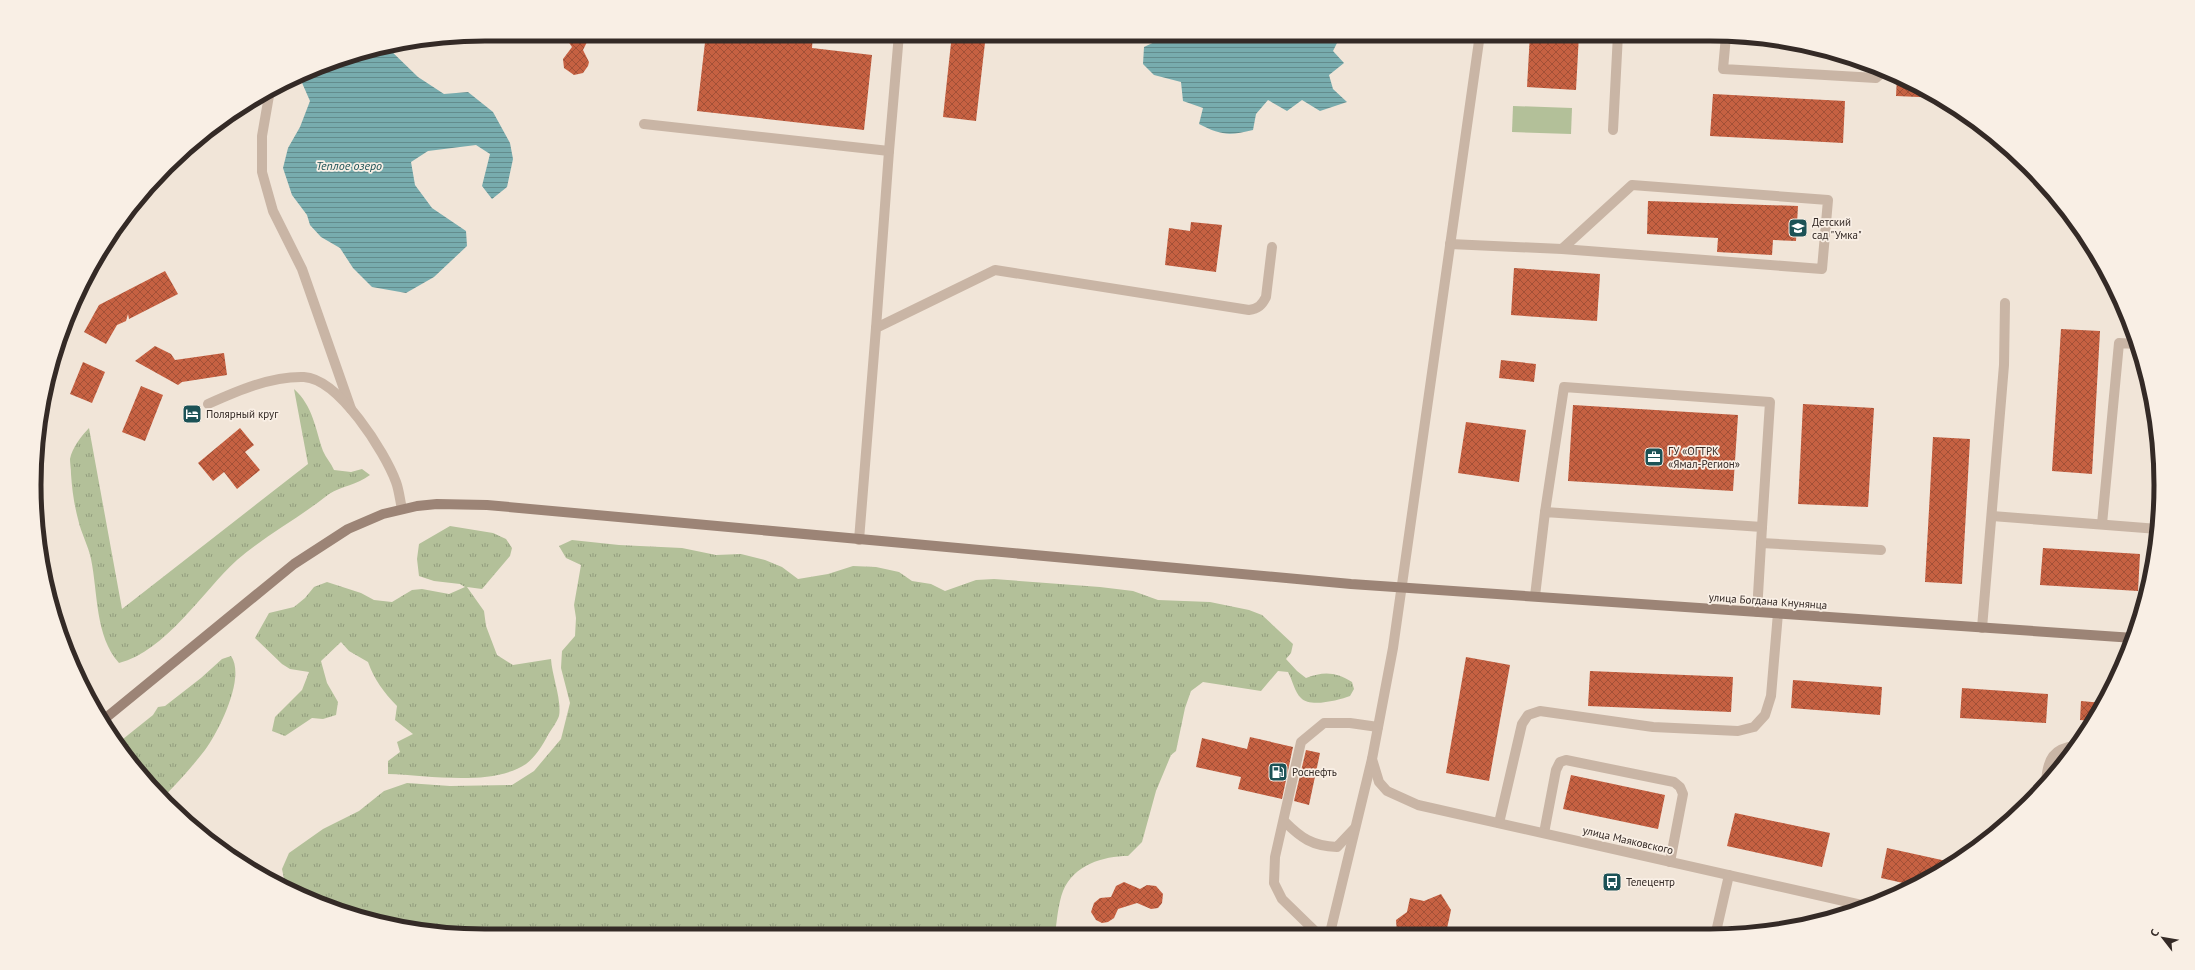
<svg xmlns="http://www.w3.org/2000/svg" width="2195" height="970" viewBox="0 0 2195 970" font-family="'PT Sans',sans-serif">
  <defs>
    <pattern id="grass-tufts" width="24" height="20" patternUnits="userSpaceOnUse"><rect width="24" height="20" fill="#b3c099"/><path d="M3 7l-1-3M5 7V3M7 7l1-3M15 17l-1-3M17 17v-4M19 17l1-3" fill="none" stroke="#929c7d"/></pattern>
    <pattern id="water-rules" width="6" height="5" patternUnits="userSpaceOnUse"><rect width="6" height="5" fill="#78acae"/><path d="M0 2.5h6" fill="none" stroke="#638c8d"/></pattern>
    <pattern id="building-cross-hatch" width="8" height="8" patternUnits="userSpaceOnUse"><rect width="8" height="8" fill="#c66142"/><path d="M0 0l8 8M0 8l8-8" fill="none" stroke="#a25037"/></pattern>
  </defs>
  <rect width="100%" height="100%" fill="#f1e5d8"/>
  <g fill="url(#grass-tufts)">
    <path d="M294 389C313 406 315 428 323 451 326 458 331 463 334 470L351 472 362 469 370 475C357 485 342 486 329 494 299 518 266 535 237 560 202 592 166 651 119 663 95 636 98 593 91 559 88 545 81 533 78 519 74 504 72 489 71 474 71 469 70 463 70 459 72 448 82 435 89 428L122 609 308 464Z"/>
    <path d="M450 526 493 533 506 539 512 548 510 556 482 589 467 587 484 611 486 626 497 655 513 665 551 659C552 676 562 700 559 716 557 722 551 730 548 735 543 745 535 757 526 764 491 787 427 775 388 774V761L400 752 397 742 413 734 395 720 397 706C384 693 374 679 368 662L349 651 341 642 321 661 327 683 338 702 336 715 323 719 312 718 285 736 272 731 275 717 302 690 309 672 290 669 282 664 255 638 269 613 294 607 305 598 314 587 327 582 361 593 374 600 392 602 412 590 422 589 449 594 465 587 460 584 434 581 419 576 417 559 419 544Z"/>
    <path d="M572 540 619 545 682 548 716 555 741 554 765 560 782 567 798 579 828 574 853 566 876 567 899 572 912 581 931 584 945 591 976 580 994 579 1100 587 1133 591 1158 600 1210 602 1249 610 1262 615 1293 644 1291 653 1286 659 1297 671 1306 678C1324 671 1336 672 1352 682L1354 689 1350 696C1339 700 1310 708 1301 698 1295 693 1292 679 1288 672L1278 671 1261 691 1203 682 1191 691 1185 708 1176 751 1171 755 1156 791 1142 842 1128 856C1103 856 1074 865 1063 891 1058 904 1057 921 1055 934L485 936 397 927 340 912 286 888 282 869 289 853 323 829 359 811 384 791 407 783 450 786 512 785 534 771 561 739 570 703 561 668 562 651 575 636 576 618 574 605 581 565 566 558 559 546Z"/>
    <path d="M231 656C246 677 219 731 205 750 192 767 177 783 162 799L146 782 118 743 153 715 158 707 165 706 201 678 222 659Z"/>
  </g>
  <path fill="#b3c099" d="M1513 106 1572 108 1571 134 1512 132Z"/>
  <g fill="url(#water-rules)">
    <path d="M1156 34H1344L1341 35 1333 51 1344 63 1329 75 1333 89 1347 102 1320 111 1302 100 1287 111 1268 100 1256 114 1253 130C1229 136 1220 135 1199 124L1203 108 1183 101 1181 82 1154 75 1143 64 1144 47 1161 39Z"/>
    <path d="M386 46 418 77 444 94 468 92 493 112 510 143 513 159 507 187 492 199 482 186 490 154 476 145 428 151 411 162 415 185 432 208 466 231 467 246 434 277 406 293 372 287 353 268 340 248 321 237 310 225 307 215 292 195 283 168 288 148 300 127 310 101 299 76 340 58Z"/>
  </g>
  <g fill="url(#building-cross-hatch)">
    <path d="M563 34H591L583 50 589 62 588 66 583 73 574 75 564 68 563 59 572 47Z"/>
    <path d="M706 34H813L812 48 872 55 864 130 697 111Z"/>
    <path d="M952 34H986L976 121 943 117Z"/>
    <path d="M1530 34H1579L1576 90 1527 87Z"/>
    <path d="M1897 77 1936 95 1941 98 1896 96Z"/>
    <path d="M1713 94 1845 101 1843 143 1710 136Z"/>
    <path d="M1648 201 1798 206 1796 241 1773 240 1772 255 1717 252 1718 238 1647 234Z"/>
    <path d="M1191 222 1222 225 1216 272 1165 265 1169 228 1190 231Z"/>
    <path d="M1514 268 1600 274 1597 321 1511 315Z"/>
    <path d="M165 271 178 294 129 319 128 314 126 321 117 325 106 344 84 332 99 305Z"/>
    <path d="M2061 329 2100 331 2092 474 2052 471Z"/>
    <path d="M155 346 171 354 175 360 224 353 227 375 182 382 178 385 135 361Z"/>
    <path d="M1501 360 1536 364 1534 382 1499 378Z"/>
    <path d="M83 362 105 372 92 403 70 394Z"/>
    <path d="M141 386 163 395 145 441 122 432Z"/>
    <path d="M1803 404 1874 408 1868 507 1798 504Z"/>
    <path d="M1573 405 1738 415 1733 491 1568 481Z"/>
    <path d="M1466 422 1526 430 1519 482 1458 473Z"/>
    <path d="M240 428 254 445 245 452 260 470 237 489 224 472 213 481 198 463Z"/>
    <path d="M1933 437 1970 439 1962 584 1925 582Z"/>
    <path d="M2043 548 2140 554 2138 591 2040 585Z"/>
    <path d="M1466 657 1510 665 1489 781 1446 773Z"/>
    <path d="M1590 671 1733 677 1731 712 1588 706Z"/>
    <path d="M1793 680 1882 687 1880 715 1791 708Z"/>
    <path d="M1962 688 2048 694 2046 723 1960 718Z"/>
    <path d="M2081 701 2103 703 2092 721 2080 720Z"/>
    <path d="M1250 737 1293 747 1282 799 1238 789 1241 777 1196 767 1202 738 1247 749Z"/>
    <path d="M1306 750 1320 753 1309 805 1294 801Z"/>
    <path d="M1571 775 1665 795 1658 829 1563 809Z"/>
    <path d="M1735 813 1830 833 1822 867 1727 846Z"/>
    <path d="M1887 848 1951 862 1912 885 1881 878Z"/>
    <path d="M1124 882 1140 889 1147 885 1156 886 1163 894 1162 903 1158 908 1151 909 1137 903 1118 909 1114 918 1108 922 1102 923 1096 920 1091 912 1094 903 1100 898 1111 897 1116 886Z"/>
    <path d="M1441 894 1451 910 1446 933H1397L1396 920 1407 912 1410 898 1424 901Z"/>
  </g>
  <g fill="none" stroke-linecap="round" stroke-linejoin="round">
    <g stroke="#c9b5a5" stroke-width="10">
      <path d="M1726 36 1723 69 1876 78 1884 71"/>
      <path d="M270 90 262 136V172L273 211 302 269 351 409"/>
      <path d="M644 124 889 151 876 328"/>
      <path d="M1613 130 1618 34"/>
      <path d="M889 151 899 34"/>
      <path d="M1450 244 1562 249 1822 269 1828 200 1632 185 1562 249"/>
      <path d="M208 404C237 391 271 376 304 377 339 379 385 452 396 482 399 490 400 500 402 509"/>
      <path d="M1545 512 1564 387 1770 402 1762 527"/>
      <path d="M1992 516 2158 529"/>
      <path d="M2102 524 2119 343 2136 344"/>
      <path d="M859 540 876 328 995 270 1249 310C1258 309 1262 305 1266 297L1272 247"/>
      <path d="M1761 543 1881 550"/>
      <path d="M1535 596 1545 512 1762 527 1757 612"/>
      <path d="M1982 628 2004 365 2005 303"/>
      <path d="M2046 781C2048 759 2053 748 2076 746"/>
      <path d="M1284 821C1301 838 1312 846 1337 847L1354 829"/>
      <path d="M1499 823 1522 724 1528 715 1540 711 1653 727 1738 731 1754 727 1765 715 1771 696 1778 613"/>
      <path d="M1544 833 1556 770 1560 762 1566 760 1674 782 1680 787 1683 794 1670 862"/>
      <path d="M1317 933 1282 899 1274 883 1275 857 1301 742 1324 723H1350L1378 727"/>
      <path d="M1330 933 1372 759"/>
    </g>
    <path stroke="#c9b5a5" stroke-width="10" d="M1716 932 1729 875"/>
    <path stroke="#c9b5a5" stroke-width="10" d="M1480 34 1393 648 1372 759 1379 782 1387 791 1418 805 1866 906"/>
    <path stroke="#9c8476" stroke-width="10" d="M102 721 294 564 348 529 383 514 417 506 437 504 487 505 1351 584 2134 638"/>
  </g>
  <defs>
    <g id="school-square" transform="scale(1)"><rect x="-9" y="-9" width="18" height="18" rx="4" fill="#1c5256" stroke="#f9efe5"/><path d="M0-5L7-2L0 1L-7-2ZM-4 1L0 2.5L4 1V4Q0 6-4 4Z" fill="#fff"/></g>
    <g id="hotel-square" transform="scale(1)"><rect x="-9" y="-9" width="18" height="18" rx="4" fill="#1c5256" stroke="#f9efe5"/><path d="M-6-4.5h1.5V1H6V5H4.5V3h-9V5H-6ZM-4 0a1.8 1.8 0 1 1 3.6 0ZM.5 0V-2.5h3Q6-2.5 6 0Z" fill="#fff"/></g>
    <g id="office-square" transform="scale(1)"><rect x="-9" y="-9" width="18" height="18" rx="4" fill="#1c5256" stroke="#f9efe5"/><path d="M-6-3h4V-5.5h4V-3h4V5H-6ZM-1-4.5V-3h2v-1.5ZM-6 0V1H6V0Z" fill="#fff"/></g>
    <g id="fuel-square" transform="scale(1)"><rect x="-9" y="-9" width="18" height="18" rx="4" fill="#1c5256" stroke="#f9efe5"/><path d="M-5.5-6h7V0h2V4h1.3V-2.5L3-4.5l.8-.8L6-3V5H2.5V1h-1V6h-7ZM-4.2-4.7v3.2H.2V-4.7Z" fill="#fff"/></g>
    <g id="bus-square" transform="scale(1)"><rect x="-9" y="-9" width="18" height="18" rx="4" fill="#1c5256" stroke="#f9efe5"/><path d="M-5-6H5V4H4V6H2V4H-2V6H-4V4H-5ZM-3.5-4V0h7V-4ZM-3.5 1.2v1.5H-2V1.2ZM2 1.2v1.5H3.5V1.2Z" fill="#fff"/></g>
  </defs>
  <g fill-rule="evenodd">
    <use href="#school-square" x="1798" y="228"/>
    <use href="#hotel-square" x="192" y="414"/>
    <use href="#office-square" x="1654" y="457"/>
    <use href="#fuel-square" x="1278" y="772"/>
    <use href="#bus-square" x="1612" y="882"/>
  </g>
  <g text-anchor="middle" stroke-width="3.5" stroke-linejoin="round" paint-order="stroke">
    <g font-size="11" fill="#342a26" stroke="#f9efe5" text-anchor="start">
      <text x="1812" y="226">Детский<tspan x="1812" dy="13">сад "Умка"</tspan></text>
      <text x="206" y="418">Полярный круг</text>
      <text x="1668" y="455">ГУ «ОГТРК<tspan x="1668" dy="13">«Ямал-Регион»</tspan></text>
      <text x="1292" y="776">Роснефть</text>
      <text x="1626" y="886">Телецентр</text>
    </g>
    <g font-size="11" fill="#342a26" stroke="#f9efe5">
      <text transform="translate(1768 601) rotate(4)" y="4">улица Богдана Кнунянца</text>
      <text transform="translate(1628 840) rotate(13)" y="4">улица Маяковского</text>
    </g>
    <g font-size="12" font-style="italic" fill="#1c5256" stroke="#f9efe5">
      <text x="349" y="170">Теплое озеро</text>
    </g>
  </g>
  <path d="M0 0H2195V970H0ZM485 41H1710A444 444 0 0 1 2154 485V485A444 444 0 0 1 1710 929H485A444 444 0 0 1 41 485V485A444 444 0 0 1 485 41Z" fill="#f9efe5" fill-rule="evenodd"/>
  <path fill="none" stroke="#342a26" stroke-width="5" d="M485 41H1710A444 444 0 0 1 2154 485V485A444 444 0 0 1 1710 929H485A444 444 0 0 1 41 485V485A444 444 0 0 1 485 41Z"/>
  <g transform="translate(2163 938) rotate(301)" stroke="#f9efe5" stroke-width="3" paint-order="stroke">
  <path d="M0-3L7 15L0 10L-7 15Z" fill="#342a26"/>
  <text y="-6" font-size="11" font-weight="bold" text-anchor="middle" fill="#342a26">С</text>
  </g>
</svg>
